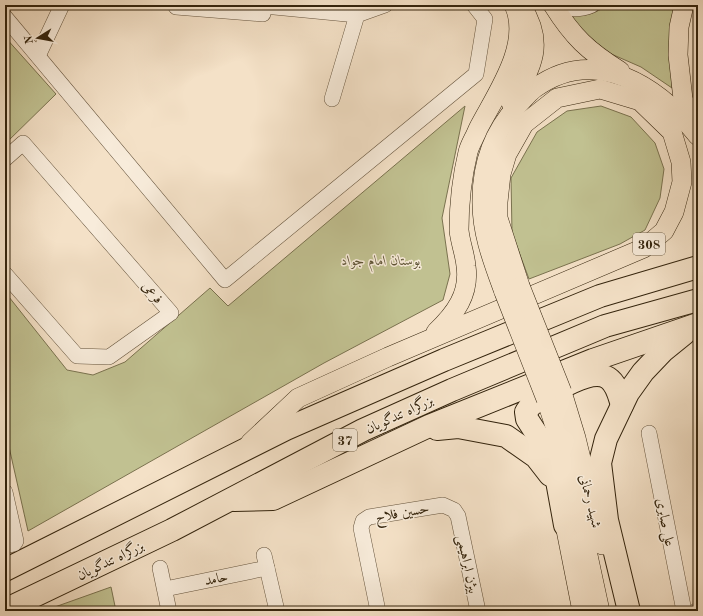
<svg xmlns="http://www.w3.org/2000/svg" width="703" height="616" viewBox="0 0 703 616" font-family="'Old Standard TT',Amiri,serif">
  <rect width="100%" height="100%" fill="#f4e1c7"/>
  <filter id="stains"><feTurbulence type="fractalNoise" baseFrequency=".005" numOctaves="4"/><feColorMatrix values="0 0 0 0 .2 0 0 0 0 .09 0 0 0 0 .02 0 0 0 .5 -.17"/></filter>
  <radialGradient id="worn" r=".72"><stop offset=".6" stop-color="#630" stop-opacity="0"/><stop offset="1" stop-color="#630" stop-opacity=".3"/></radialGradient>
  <g fill="#c1c191" stroke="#7a724f">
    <path d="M608 5H675L672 88 641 67 609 53 580 29 569 15C585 17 594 14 608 5Z"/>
    <path d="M5 37 56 94 5 144Z"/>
    <path d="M465 106 442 218 450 274 443 300 324 363 28 531 5 429V292L67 370 93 375 125 362 210 288 228 306Z"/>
    <path d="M601 106 631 117 655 143 664 169 660 198 645 230 620 244 529 279 512 233 511 178 537 132 567 111Z"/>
    <path d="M111 587 116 611H47L52 608Z"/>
  </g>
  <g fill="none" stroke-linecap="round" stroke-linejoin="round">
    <g stroke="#64533c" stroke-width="16">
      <g id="minor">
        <path d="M176 5V7L263 14 264 5"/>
        <path d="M559 5C571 10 580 10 592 5"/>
        <path d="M264 6 357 15 355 6"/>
        <path d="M5 17 225 280 476 74 485 19 474 5"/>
        <path d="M38 56 62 5"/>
        <path d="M332 99 357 15 385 5"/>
        <path d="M5 159 23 143 171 313 109 357 77 356 5 274"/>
        <path d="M649 433 684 611"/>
        <path d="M5 492 16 541 14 544 5 546"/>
        <path d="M264 555 277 611"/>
        <path d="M160 568 169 611"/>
        <path d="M165 589 267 568"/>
        <path d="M378 611 361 528 363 521 369 517 443 505 454 510 458 516 478 611"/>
        <path d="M696 611H698"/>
      </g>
    </g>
    <g stroke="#34240d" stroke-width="20">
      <g id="major">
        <path d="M553 5C573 37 588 51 620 71"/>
        <path d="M684 5 679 27 678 55 683 99 693 123"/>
        <path d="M511 103C532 67 546 44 521 5"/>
        <path d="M504 292C493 262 481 232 482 199 482 163 494 131 518 105 523 100 529 92 535 88 596 44 659 87 698 136"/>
        <path d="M436 332C455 314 470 294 466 266 465 254 460 242 459 230 459 204 462 177 468 152 470 144 475 137 478 129 496 94 532 45 514 5"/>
        <path d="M562 392 576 438 602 545"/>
        <path d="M546 399 570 472 600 611"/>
        <path d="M250 443 298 398 388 357 644 248 664 231 674 212 682 182 681 162 672 132 640 101 600 89 557 98 524 124 507 154 501 174 498 202V218L520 286"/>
        <path d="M565 525 582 611"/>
      </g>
    </g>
    <g stroke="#34240d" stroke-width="24">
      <g id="highway">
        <path d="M437 429 458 427 506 436 536 457 550 475"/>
        <path d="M234 500 273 499 429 426 593 360 698 324"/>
        <path d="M565 525 553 459 527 419 526 412 531 405C547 396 590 366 608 378 617 384 619 396 622 405"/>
        <path d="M5 570 286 429 444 360 600 296 698 267"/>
        <path d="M5 610 172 530 363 430 452 390 605 326 698 300"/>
        <path d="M629 611 607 520 600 463 606 439 628 393 643 372 663 351 684 334"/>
      </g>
    </g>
    <use href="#minor" stroke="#f8ecdb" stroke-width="15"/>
    <use href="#major" stroke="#f4e1c7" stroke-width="19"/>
    <use href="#highway" stroke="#f4e1c7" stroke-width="22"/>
    <g stroke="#34240d" stroke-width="20" stroke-linecap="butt">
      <g id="major-bridge">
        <path d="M520 286 562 392"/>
        <path d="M504 292 546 399"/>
      </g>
    </g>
    <use href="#major-bridge" stroke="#f4e1c7" stroke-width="19"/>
  </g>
  <g text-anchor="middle" stroke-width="3" stroke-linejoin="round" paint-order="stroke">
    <g fill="#f8ecdb" stroke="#6f604b" stroke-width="1">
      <rect x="633" y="233" width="32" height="22" rx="3"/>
      <rect x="333" y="429" width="24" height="22" rx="3"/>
    </g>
    <g font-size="13" font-weight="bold" fill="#34240d">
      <text x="649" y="249">308</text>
      <text x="345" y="445">37</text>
    </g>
    <g font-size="14" font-style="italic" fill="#5e5335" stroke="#f8ecdb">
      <text x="381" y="265">بوستان امام جواد</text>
    </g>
    <g font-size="14" fill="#34240d" stroke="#f8ecdb">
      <text transform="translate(153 292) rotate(49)" y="5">فرعی</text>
      <text transform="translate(399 414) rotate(-25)" y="5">بزرگراه تندگویان</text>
      <text transform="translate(591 501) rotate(76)" y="5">شهید رحمانی</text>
      <text transform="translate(402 512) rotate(-10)" y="5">حسین فلاح</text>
      <text transform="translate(666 522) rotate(79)" y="5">علی صابری</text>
      <text transform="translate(110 560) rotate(-26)" y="5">بزرگراه تندگویان</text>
      <text transform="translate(468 564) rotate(78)" y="5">بیژن ابراهیمی</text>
      <text transform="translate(216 578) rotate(-12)" y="5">حامد</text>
    </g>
  </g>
  <rect width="703" height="616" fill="none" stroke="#f4e1c7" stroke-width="20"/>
  <rect x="6" y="6" width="691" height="604" fill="none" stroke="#34240d" stroke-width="2"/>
  <rect x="10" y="10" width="683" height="596" fill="none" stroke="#34240d"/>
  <g transform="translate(38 38) rotate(259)" stroke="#f8ecdb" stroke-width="3" paint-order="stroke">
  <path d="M0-3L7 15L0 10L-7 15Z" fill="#34240d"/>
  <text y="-6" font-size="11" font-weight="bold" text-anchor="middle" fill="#34240d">N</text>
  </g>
  <rect width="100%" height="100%" filter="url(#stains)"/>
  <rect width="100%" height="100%" fill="url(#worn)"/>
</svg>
